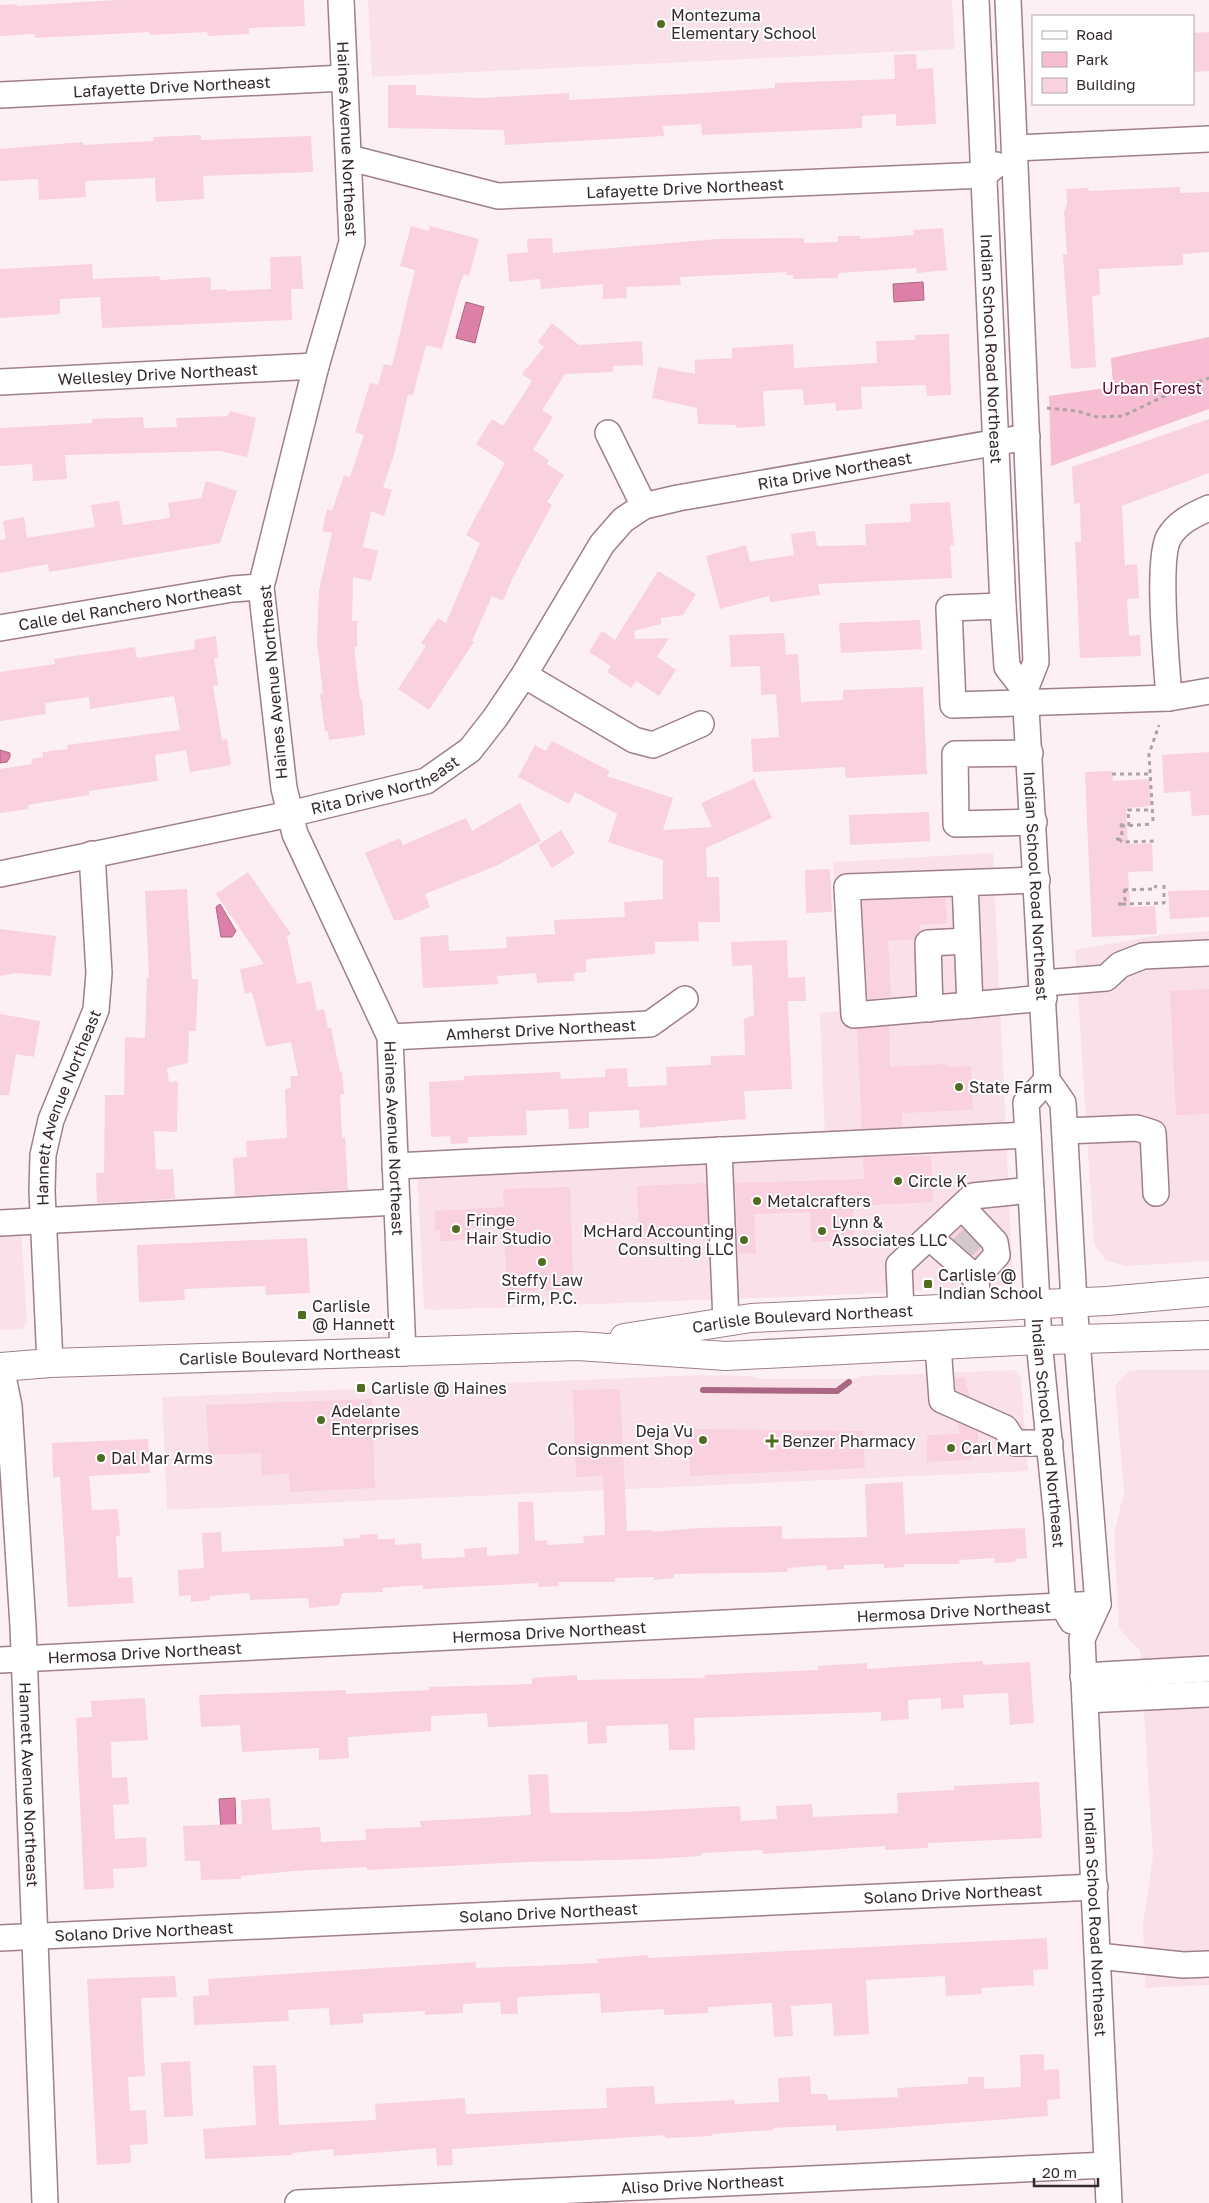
<svg xmlns="http://www.w3.org/2000/svg" width="1209" height="2203" viewBox="0 0 1209 2203" font-family="'Golos Text',sans-serif">
  <rect width="100%" height="100%" fill="#fdf0f4"/>
  <g fill="#fae1e9">
    <path d="M368 0H952L955 49 372 77Z"/>
    <path d="M993 853 1013 1285 864 1294 433 1310 424 1308 417 1170 825 1138 820 1013 839 1011 833 862Z"/>
    <path d="M1209 931V1261L1127 1266 1106 1261 1094 1244 1075 950 1160 935Z"/>
    <path d="M21 1227 27 1322 22 1329 0 1330V1228Z"/>
    <path d="M1015 1370 1021 1377 1028 1471 167 1510 162 1397 701 1375 751 1376 760 1379H853L861 1376Z"/>
    <path d="M1130 1370H1209V1985L1145 1988 1143 1923 1153 1856 1140 1651 1119 1628 1114 1534 1124 1492 1115 1386Z"/>
  </g>
  <path fill="#f7bdd3" d="M1209 337V409L1051 466 1049 396 1113 387 1111 358Z"/>
  <g fill="#dc80a7" stroke="#aa6683">
    <path d="M923 282 924 300 894 302 893 284Z"/>
    <path d="M466 302 484 307 475 343 456 338Z"/>
    <path d="M0 750 10 753V757L7 762 0 763Z"/>
    <path d="M220 904 236 931 232 937H221L216 907Z"/>
    <path d="M235 1798 236 1830 221 1831 219 1799Z"/>
  </g>
  <g fill="none" stroke-linecap="round" stroke-linejoin="round">
    <path stroke="#aa6683" stroke-width="6" d="M703 1390 837 1391 849 1382"/>
  </g>
  <g fill="#f9d1df">
    <path d="M116 0H304L305 26 249 28V34L208 36 207 32 150 35V32L35 38V34L0 36V5L17 4V6Z"/>
    <path d="M1209 32V71L1193 72V33Z"/>
    <path d="M916 54 917 69 933 68 936 124 896 126V114L862 116V128L702 135 701 124 663 126 664 136 505 145 504 130 388 128V85H416V95L481 98 569 93V100L685 94 775 88V83L895 79 894 55Z"/>
    <path d="M201 135V140L311 136 313 172 203 176 204 199 156 202 155 178 85 181 86 197 39 200 38 179 0 181V149L83 142V145L153 141V137Z"/>
    <path d="M1180 187V193L1209 192V252L1183 254V265L1099 269 1100 295 1092 296 1096 367 1071 369 1063 254H1067L1064 212 1067 204 1066 189 1088 188 1089 191Z"/>
    <path d="M411 226 429 231 430 226 479 239 469 276 464 274 460 283 442 349 426 345 413 395 408 394 394 455 383 487 392 490 384 516 371 511 363 547 378 551 371 581 353 577 352 621H357V647H354L360 699H362L365 735 329 740 328 731 325 732 320 694H323L317 641 319 590 332 533 322 531 327 509 332 511 344 475 350 477 364 435 355 432 370 383 378 385 384 364 392 366 415 270 400 266Z"/>
    <path d="M943 228 947 270 917 273 916 268 839 273 837 278 793 279V275H786V272L680 277 681 285 626 287 627 298 603 299V284L541 289 540 279 509 282 507 254 528 252 527 239 552 238 553 253 717 239 804 238V243L838 242V236H860V239L914 235 913 230Z"/>
    <path d="M301 256 303 289H291L292 320 102 328 100 297 60 299V314L0 318V269L92 264 93 279 159 276 160 280 210 277 211 290 227 289V291L271 289 270 257Z"/>
    <path d="M552 323 579 345 642 341 643 365 613 366V372L565 374 542 410 553 417 533 450 549 460 547 464 564 475 547 502 552 505 513 577 503 601 492 596 472 641 474 642 429 710 398 689 426 646 421 643 438 618 446 623 480 543 466 535 505 463 476 444 492 419 503 426 532 381 522 374 544 347 538 342Z"/>
    <path d="M949 334 951 395 927 396 926 385 861 387 862 409 836 411 835 403 804 405 803 389 763 391 765 426 736 428V425L698 424 697 408 652 398 658 367 695 374V360L732 358V348L793 344 794 368 877 363 876 341 915 340V335Z"/>
    <path d="M230 411 256 418 247 457 220 451 65 455 67 479 33 481 32 464 0 466V428L92 423V419L143 417 144 428 177 427 176 418 228 416Z"/>
    <path d="M1209 419V473L1122 506 1125 565 1137 564 1139 598 1127 599 1129 636 1140 635 1141 656 1080 658 1075 542H1081L1080 503 1074 504 1072 467Z"/>
    <path d="M206 481 237 491 220 543 49 572 48 564 0 573V540L6 539 3 521 24 517 27 538 95 527 91 505 119 501 123 525 170 518 168 503 201 498Z"/>
    <path d="M950 502 954 545H950L952 578 818 584 820 595 770 602 769 596 720 609 706 556 746 545 750 562 794 555 791 534 815 531 817 546 866 545 865 524 911 522 910 504Z"/>
    <path d="M658 571 696 594 683 615 661 618V624L634 631 635 639 669 638 657 657 676 670 659 696 636 681 631 688 607 672 611 666 589 652 602 631 615 640Z"/>
    <path d="M920 620 922 649 841 653 839 623Z"/>
    <path d="M784 633 786 655 798 654 801 702 843 700V690L923 687 927 774 846 778 845 767 753 772 751 739 779 737 776 694 761 695 760 666 731 667 729 635Z"/>
    <path d="M216 636 218 657 214 658 218 685 213 686 222 740 227 739 231 765 190 772 186 750 155 755 158 781 89 791V795L28 805 29 809 0 813V769L32 764 31 759 43 757V752L68 749 67 745 180 730 174 696 90 709 89 697 45 703 46 714 0 721V672L55 664 54 659 135 647 137 658 195 649 194 640Z"/>
    <path d="M552 741 610 771 607 776 673 798 663 830 712 827 701 803 754 779 772 818 706 848 707 877H719L720 922H698L699 941 655 942V954L586 959V972L574 973V981L537 983 536 973 497 976 498 984 423 988 420 937 448 935 449 951 507 948 506 937 555 934 554 920 625 917 624 902 663 899V860L608 842 617 814 575 792 569 804 518 777 535 745 546 751Z"/>
    <path d="M1209 752V815L1192 816 1190 791 1164 793 1162 755Z"/>
    <path d="M1112 771 1113 781 1150 779 1151 806 1126 808 1128 844 1152 843 1153 871 1128 872 1130 907 1155 906 1157 934 1092 937 1085 772Z"/>
    <path d="M520 803 541 841 498 865 425 894 430 907 401 920H394L365 853 400 838 403 845 466 818 472 831Z"/>
    <path d="M929 812 930 841 850 845 849 815Z"/>
    <path d="M561 830 575 853 552 868 538 845Z"/>
    <path d="M830 869 832 912 806 913 805 870Z"/>
    <path d="M248 872 291 934 287 936 297 984 311 981 317 1011 324 1009 328 1028H331L340 1072 342 1071 344 1094H340L342 1138 345 1137 348 1190 235 1196 233 1158 247 1157 246 1141 287 1138 285 1089 291 1088 290 1076H298L291 1042 266 1047 252 992 245 994 240 969 264 964 216 894Z"/>
    <path d="M187 889 192 979H198L196 1031H189L188 1063 167 1068 169 1082 178 1081 177 1132 154 1131 156 1170 173 1169 175 1199 97 1203 96 1173H104L105 1095H124L125 1037 145 1038 147 977 149 978 145 891Z"/>
    <path d="M1209 890V917L1170 919 1168 891Z"/>
    <path d="M945 898 947 923 920 925V931L915 939 888 941 891 997 868 999 862 901Z"/>
    <path d="M0 929 56 936 51 976 17 973 0 976Z"/>
    <path d="M787 940 788 978 805 977 806 1001H788L792 1089 744 1091 746 1119 640 1128 639 1110 589 1112V1128L569 1129 568 1109 526 1111 527 1135 468 1137V1143L451 1144 450 1136 431 1137 429 1082 464 1080V1076L560 1072 561 1079 605 1077V1069L627 1068 628 1087 667 1085 666 1067 711 1065V1056L745 1055 744 1019 754 1015 752 965 732 966 731 942Z"/>
    <path d="M1209 989V1114L1176 1115 1170 991Z"/>
    <path d="M0 1014 40 1021 34 1057 16 1054 9 1095H0Z"/>
    <path d="M889 1026 890 1067 947 1064 948 1067 971 1066 973 1110 902 1113V1127L862 1129 857 1029Z"/>
    <path d="M903 1156V1157L931 1156 933 1202 853 1206 855 1248H836V1241L811 1242 810 1212 754 1214 756 1253 738 1254 735 1183 864 1179 863 1157Z"/>
    <path d="M706 1183 708 1237 639 1240 637 1186Z"/>
    <path d="M570 1187 573 1278 562 1290 507 1292 504 1227 470 1228 471 1240 440 1241V1230H435V1211L504 1207 503 1189Z"/>
    <path d="M961 1227 981 1249 975 1258 950 1237Z"/>
    <path d="M307 1238 310 1293 266 1295 265 1286 184 1289 185 1300 139 1302 137 1245Z"/>
    <path d="M964 1377 970 1397 956 1390 955 1378Z"/>
    <path d="M620 1389 627 1531 652 1530V1532L698 1528 782 1526V1539L867 1537 865 1484 903 1482 905 1534 1025 1528 1027 1558 1016 1559 1015 1562 995 1563V1558L959 1560 960 1564H904V1567L884 1568V1564L844 1565V1569L827 1570V1565L787 1568 788 1572 674 1574V1578L654 1580V1577L615 1578V1582H558L559 1586 538 1587V1583L423 1589V1585L382 1588 383 1592 342 1593 339 1605 309 1608 308 1598 250 1600 249 1593 210 1596V1600L191 1602V1595L179 1596 178 1570 204 1568 202 1533 221 1532 222 1552 344 1546 343 1539 360 1538V1535L377 1534 378 1539H395V1545L421 1543 422 1559 465 1557 464 1549 487 1547V1556L519 1554 518 1502H533L535 1541 547 1540V1545L584 1543 583 1536 605 1535 603 1476 576 1477 573 1390Z"/>
    <path d="M372 1399 375 1488 290 1492 289 1474 262 1475 261 1453 209 1455 206 1405Z"/>
    <path d="M957 1422 980 1433H978V1447L972 1448V1460L927 1462V1435L960 1434Z"/>
    <path d="M688 1429 863 1431 865 1468 690 1476Z"/>
    <path d="M148 1439 150 1473 89 1476 92 1510 118 1509 120 1536H116L118 1578 132 1577 134 1603 68 1607 60 1477H53L52 1443Z"/>
    <path d="M983 1661V1665L1030 1662 1034 1723 1010 1725 1008 1693 963 1695 964 1708 941 1709V1698L908 1700 909 1719 881 1721V1712L694 1718 695 1750H669L668 1724 606 1726 607 1743 588 1744 587 1722 488 1727 487 1713 431 1716V1731L348 1737 349 1758 319 1760V1748L242 1752 240 1725 201 1727 199 1695 346 1690V1694L429 1690V1687L532 1684V1678L577 1675V1680L705 1678 704 1675 818 1670V1666L867 1663V1669Z"/>
    <path d="M145 1698 148 1740 111 1742 112 1778 127 1777 129 1804 113 1805 115 1839 146 1837 147 1867 113 1869 114 1888 84 1890 76 1718 92 1717 91 1701Z"/>
    <path d="M548 1774 550 1813 624 1812 740 1806 741 1821 777 1819 776 1806 812 1804 813 1817 898 1813 897 1793 954 1790V1786L1039 1782 1042 1838 928 1843V1848L885 1850V1846L763 1854V1850L701 1853V1856L653 1859 526 1862 367 1870V1867L295 1871 241 1876V1879L201 1880 200 1861H185L183 1826 242 1824 241 1800 270 1798 272 1830 320 1827 321 1842 366 1840 365 1829 421 1827 420 1821 531 1815 528 1775Z"/>
    <path d="M1047 1938 1048 1969 1033 1970 1034 1985 981 1988 982 1994 946 1996 945 1976 866 1980 869 2034 834 2036 832 2003 791 2006 793 2036 774 2037 772 2003 708 2007V2013L664 2015V2009L601 2013 600 1993 517 1997 518 2014H501L500 2002 463 2004V2013L425 2015V2011L363 2014V2023L330 2025 329 2008 288 2010 289 2021 194 2025 193 1996 209 1995 208 1979 476 1962V1968L532 1966 598 1963 597 1959 648 1955V1958Z"/>
    <path d="M175 1976 177 1997 141 1998 145 2076 128 2077 130 2111 146 2110 148 2144 130 2145 131 2163 97 2165 87 1979Z"/>
    <path d="M1044 2054V2070L1059 2069 1060 2099 1047 2100 1048 2116 889 2128 836 2131V2125L773 2128V2130L712 2134V2136L665 2138V2135L452 2149 453 2165 437 2166 436 2148 334 2156 333 2149 292 2153V2155L205 2159 203 2129 256 2125 253 2066 276 2065 279 2125 376 2120 375 2104 465 2098 466 2114 607 2108 606 2088 654 2086 655 2104 734 2100 735 2104 779 2102 778 2078 810 2076 811 2094H827L828 2100 898 2097 897 2088 968 2084V2077H984V2089L1021 2087 1020 2055Z"/>
    <path d="M190 2061 193 2116 164 2117 161 2063Z"/>
  </g>
  <g fill="none" stroke-linecap="round" stroke-linejoin="round">
    <path stroke="#d5c8cc" stroke-width="25" stroke-dasharray="25 12" stroke-linecap="butt" d="M959 1251 976 1234"/>
    <g stroke="#9e7f8b" stroke-width="28">
      <g id="minor">
        <path id="s1" d="M341 0 352 242 316 366 261 587 284 788 295 834 390 1037 403 1353"/>
        <path id="s2" d="M976 0 1003 606 1007 667 1025 690"/>
        <path id="s3" d="M1008 0 1036 662 1025 690 1047 1080 1063 1103 1074 1302 1098 1604 1082 1639 1109 2203"/>
        <path id="s4" d="M0 95 344 78"/>
        <path d="M1015 148 1209 139"/>
        <path id="s5" d="M350 158 498 196 984 175 996 165"/>
        <path id="s6" d="M0 382 316 366"/>
        <path d="M608 433 644 506"/>
        <path d="M1003 606 949 608 953 705 1169 698 1209 691"/>
        <path id="s7" d="M0 628 232 589 261 587"/>
        <path d="M524 675 634 740 653 745 701 724"/>
        <path d="M1169 698C1167 667 1156 560 1169 537 1178 522 1193 515 1209 508"/>
        <path d="M1030 753 955 754 956 824 1034 822"/>
        <path id="s8" d="M0 874 290 814 426 781 470 750 495 718 524 675 602 544 623 520 644 506 678 498 1027 437"/>
        <path d="M965 883 970 1005 854 1015 847 887 1037 880"/>
        <path d="M1043 983 1106 978 1120 965 1143 956 1209 953"/>
        <path d="M970 1005 1044 998"/>
        <path d="M930 1009 928 943 967 941"/>
        <path id="s9" d="M390 1037 650 1024 685 999"/>
        <path id="s10" d="M1047 1080 1026 1103 1028 1135 1039 1341 1057 1520 1063 1606 1072 1621"/>
        <path d="M1065 1131 1137 1128 1153 1133 1156 1193"/>
        <path d="M719 1150 726 1322"/>
        <path d="M395 1166 1028 1135"/>
        <path d="M962 1207 995 1242 997 1255 976 1278"/>
        <path d="M0 1223 397 1202"/>
        <path d="M929 1237 976 1278 977 1293"/>
        <path d="M901 1311 899 1265 973 1196 1031 1190"/>
        <path d="M938 1346 942 1400 1005 1428 1015 1443H1050"/>
        <path id="s11" d="M50 1363 42 1191 43 1155 51 1120 96 1010 99 973 92 854"/>
        <path id="s12" d="M1 1367 9 1406 23 1626 45 2203"/>
        <path id="s13" d="M0 1660 1098 1604"/>
        <path d="M1083 1676 1209 1669"/>
        <path d="M1085 1700 1209 1694"/>
        <path id="s14" d="M0 1938 1095 1887"/>
        <path d="M1098 1956 1183 1965 1209 1964"/>
        <path id="s15" d="M298 2203 1107 2165"/>
      </g>
    </g>
    <g stroke="#9e7f8b" stroke-width="30">
      <g id="major">
        <path id="s16" d="M624 1338 751 1318 1107 1301 1209 1292"/>
        <path id="s17" d="M1 1367 50 1363 578 1346 726 1356 1017 1341 1209 1335"/>
      </g>
    </g>
    <g stroke="#aea2a6" stroke-width="3" stroke-dasharray="4 4" stroke-linecap="butt">
      <path d="M1047 408 1077 411 1097 417 1123 416 1183 387 1209 378"/>
      <path d="M1112 774H1150"/>
      <path d="M1153 821 1149 754 1159 725"/>
      <path d="M1121 826 1153 824"/>
      <path d="M1129 826 1128 810H1152"/>
      <path d="M1116 839H1119L1122 835 1121 822"/>
      <path d="M1119 839 1122 842 1154 841"/>
      <path d="M1124 890 1155 889 1156 885"/>
      <path d="M1118 904H1122L1125 900 1124 886"/>
      <path d="M1122 904 1164 903V885"/>
    </g>
    <use href="#minor" stroke="#fff" stroke-width="25"/>
    <use href="#major" stroke="#fff" stroke-width="28"/>
  </g>
  <g fill="#506c20" stroke="#fff" stroke-width="2">
    <circle cx="661" cy="24" r="5"/>
    <circle cx="959" cy="1087" r="5"/>
    <circle cx="898" cy="1181" r="5"/>
    <circle cx="757" cy="1201" r="5"/>
    <circle cx="456" cy="1229" r="5"/>
    <circle cx="822" cy="1231" r="5"/>
    <circle cx="744" cy="1240" r="5"/>
    <circle cx="542" cy="1262" r="5"/>
    <rect x="923" y="1279" width="10" height="10" rx="2.5"/>
    <rect x="297" y="1310" width="10" height="10" rx="2.5"/>
    <rect x="356" y="1383" width="10" height="10" rx="2.5"/>
    <circle cx="321" cy="1420" r="5"/>
    <circle cx="703" cy="1440" r="5"/>
    <path d="M769.5 1433.5h5v5h5v5h-5v5h-5v-5h-5v-5h5z"/>
    <circle cx="951" cy="1448" r="5"/>
    <circle cx="101" cy="1458" r="5"/>
  </g>
  <g text-anchor="middle" stroke-width="4" stroke-linejoin="round" paint-order="stroke">
    <g font-size="16" fill="#35292e" stroke="#fff" text-anchor="start">
      <text x="671" y="21">Montezuma<tspan x="671" dy="18">Elementary School</tspan></text>
      <text x="969" y="1093">State Farm</text>
      <text x="908" y="1187">Circle K</text>
      <text x="767" y="1207">Metalcrafters</text>
      <text x="466" y="1226">Fringe<tspan x="466" dy="18">Hair Studio</tspan></text>
      <text x="832" y="1228">Lynn &amp;<tspan x="832" dy="18">Associates LLC</tspan></text>
      <text x="734" y="1237" text-anchor="end">McHard Accounting<tspan x="734" dy="18">Consulting LLC</tspan></text>
      <text x="938" y="1281">Carlisle @<tspan x="938" dy="18">Indian School</tspan></text>
      <text x="542" y="1286" text-anchor="middle">Steffy Law<tspan x="542" dy="18">Firm, P.C.</tspan></text>
      <text x="312" y="1312">Carlisle<tspan x="312" dy="18">@ Hannett</tspan></text>
      <text x="371" y="1394">Carlisle @ Haines</text>
      <text x="331" y="1417">Adelante<tspan x="331" dy="18">Enterprises</tspan></text>
      <text x="693" y="1437" text-anchor="end">Deja Vu<tspan x="693" dy="18">Consignment Shop</tspan></text>
      <text x="782" y="1447">Benzer Pharmacy</text>
      <text x="961" y="1454">Carl Mart</text>
      <text x="111" y="1464">Dal Mar Arms</text>
    </g>
    <g font-size="16" fill="#35292e" stroke="#fff">
      <text dy="6" stroke="none"><textPath href="#s4" startOffset="172">Lafayette Drive Northeast</textPath></text>
      <text dy="6" stroke="none"><textPath href="#s1" startOffset="139">Haines Avenue Northeast</textPath></text>
      <text dy="6" stroke="none"><textPath href="#s5" startOffset="340">Lafayette Drive Northeast</textPath></text>
      <text dy="6" stroke="none"><textPath href="#s2" startOffset="349">Indian School Road Northeast</textPath></text>
      <text dy="6" stroke="none"><textPath href="#s6" startOffset="158">Wellesley Drive Northeast</textPath></text>
      <text dy="6" stroke="none"><textPath href="#s8" startOffset="986">Rita Drive Northeast</textPath></text>
      <text dy="6" stroke="none"><textPath href="#s7" startOffset="132">Calle del Ranchero Northeast</textPath></text>
      <text transform="translate(273 682) rotate(-95)" y="6">Haines Avenue Northeast</text>
      <text dy="6" stroke="none"><textPath href="#s8" startOffset="396">Rita Drive Northeast</textPath></text>
      <text dy="6" stroke="none"><textPath href="#s3" startOffset="889">Indian School Road Northeast</textPath></text>
      <text dy="6" stroke="none"><textPath href="#s9" startOffset="151">Amherst Drive Northeast</textPath></text>
      <text dy="6" stroke="none"><textPath href="#s11" startOffset="260">Hannett Avenue Northeast</textPath></text>
      <text dy="6" stroke="none"><textPath href="#s1" startOffset="1174">Haines Avenue Northeast</textPath></text>
      <text dy="6" stroke="none"><textPath href="#s16" startOffset="180">Carlisle Boulevard Northeast</textPath></text>
      <text dy="6" stroke="none"><textPath href="#s17" startOffset="289">Carlisle Boulevard Northeast</textPath></text>
      <text dy="6" stroke="none"><textPath href="#s10" startOffset="362">Indian School Road Northeast</textPath></text>
      <text dy="6" stroke="none"><textPath href="#s13" startOffset="955">Hermosa Drive Northeast</textPath></text>
      <text dy="6" stroke="none"><textPath href="#s13" startOffset="550">Hermosa Drive Northeast</textPath></text>
      <text dy="6" stroke="none"><textPath href="#s13" startOffset="145">Hermosa Drive Northeast</textPath></text>
      <text dy="6" stroke="none"><textPath href="#s12" startOffset="419">Hannett Avenue Northeast</textPath></text>
      <text dy="6" stroke="none"><textPath href="#s14" startOffset="954">Solano Drive Northeast</textPath></text>
      <text dy="6" stroke="none"><textPath href="#s14" startOffset="549">Solano Drive Northeast</textPath></text>
      <text dy="6" stroke="none"><textPath href="#s3" startOffset="1935">Indian School Road Northeast</textPath></text>
      <text dy="6" stroke="none"><textPath href="#s14" startOffset="144">Solano Drive Northeast</textPath></text>
      <text dy="6" stroke="none"><textPath href="#s15" startOffset="405">Aliso Drive Northeast</textPath></text>
    </g>
    <g font-size="16" fill="#590434" stroke="#fff">
      <text x="1152" y="394">Urban Forest</text>
    </g>
  </g>
  <rect x="1032" y="15" width="162" height="90" fill="#ffffff" stroke="#aea9ab"/>
  <rect x="1042" y="31" width="25" height="8" fill="#ffffff" stroke="#aea9ab"/>
  <text x="1076" y="40" font-size="15" fill="#35292e">Road</text>
  <rect x="1042" y="52" width="25" height="15" fill="#f7bdd3" stroke="#aea9ab"/>
  <text x="1076" y="65" font-size="15" fill="#35292e">Park</text>
  <rect x="1042" y="78" width="25" height="15" fill="#f9d1df" stroke="#aea9ab"/>
  <text x="1076" y="90" font-size="15" fill="#35292e">Building</text>
  <path d="M1034 2178v8h64v-8" fill="none" stroke="#35292e" stroke-width="2.5"/>
  <text x="1042" y="2178" font-size="15" fill="#35292e" stroke="#ffffff" stroke-width="4" paint-order="stroke">20 m</text>
</svg>
